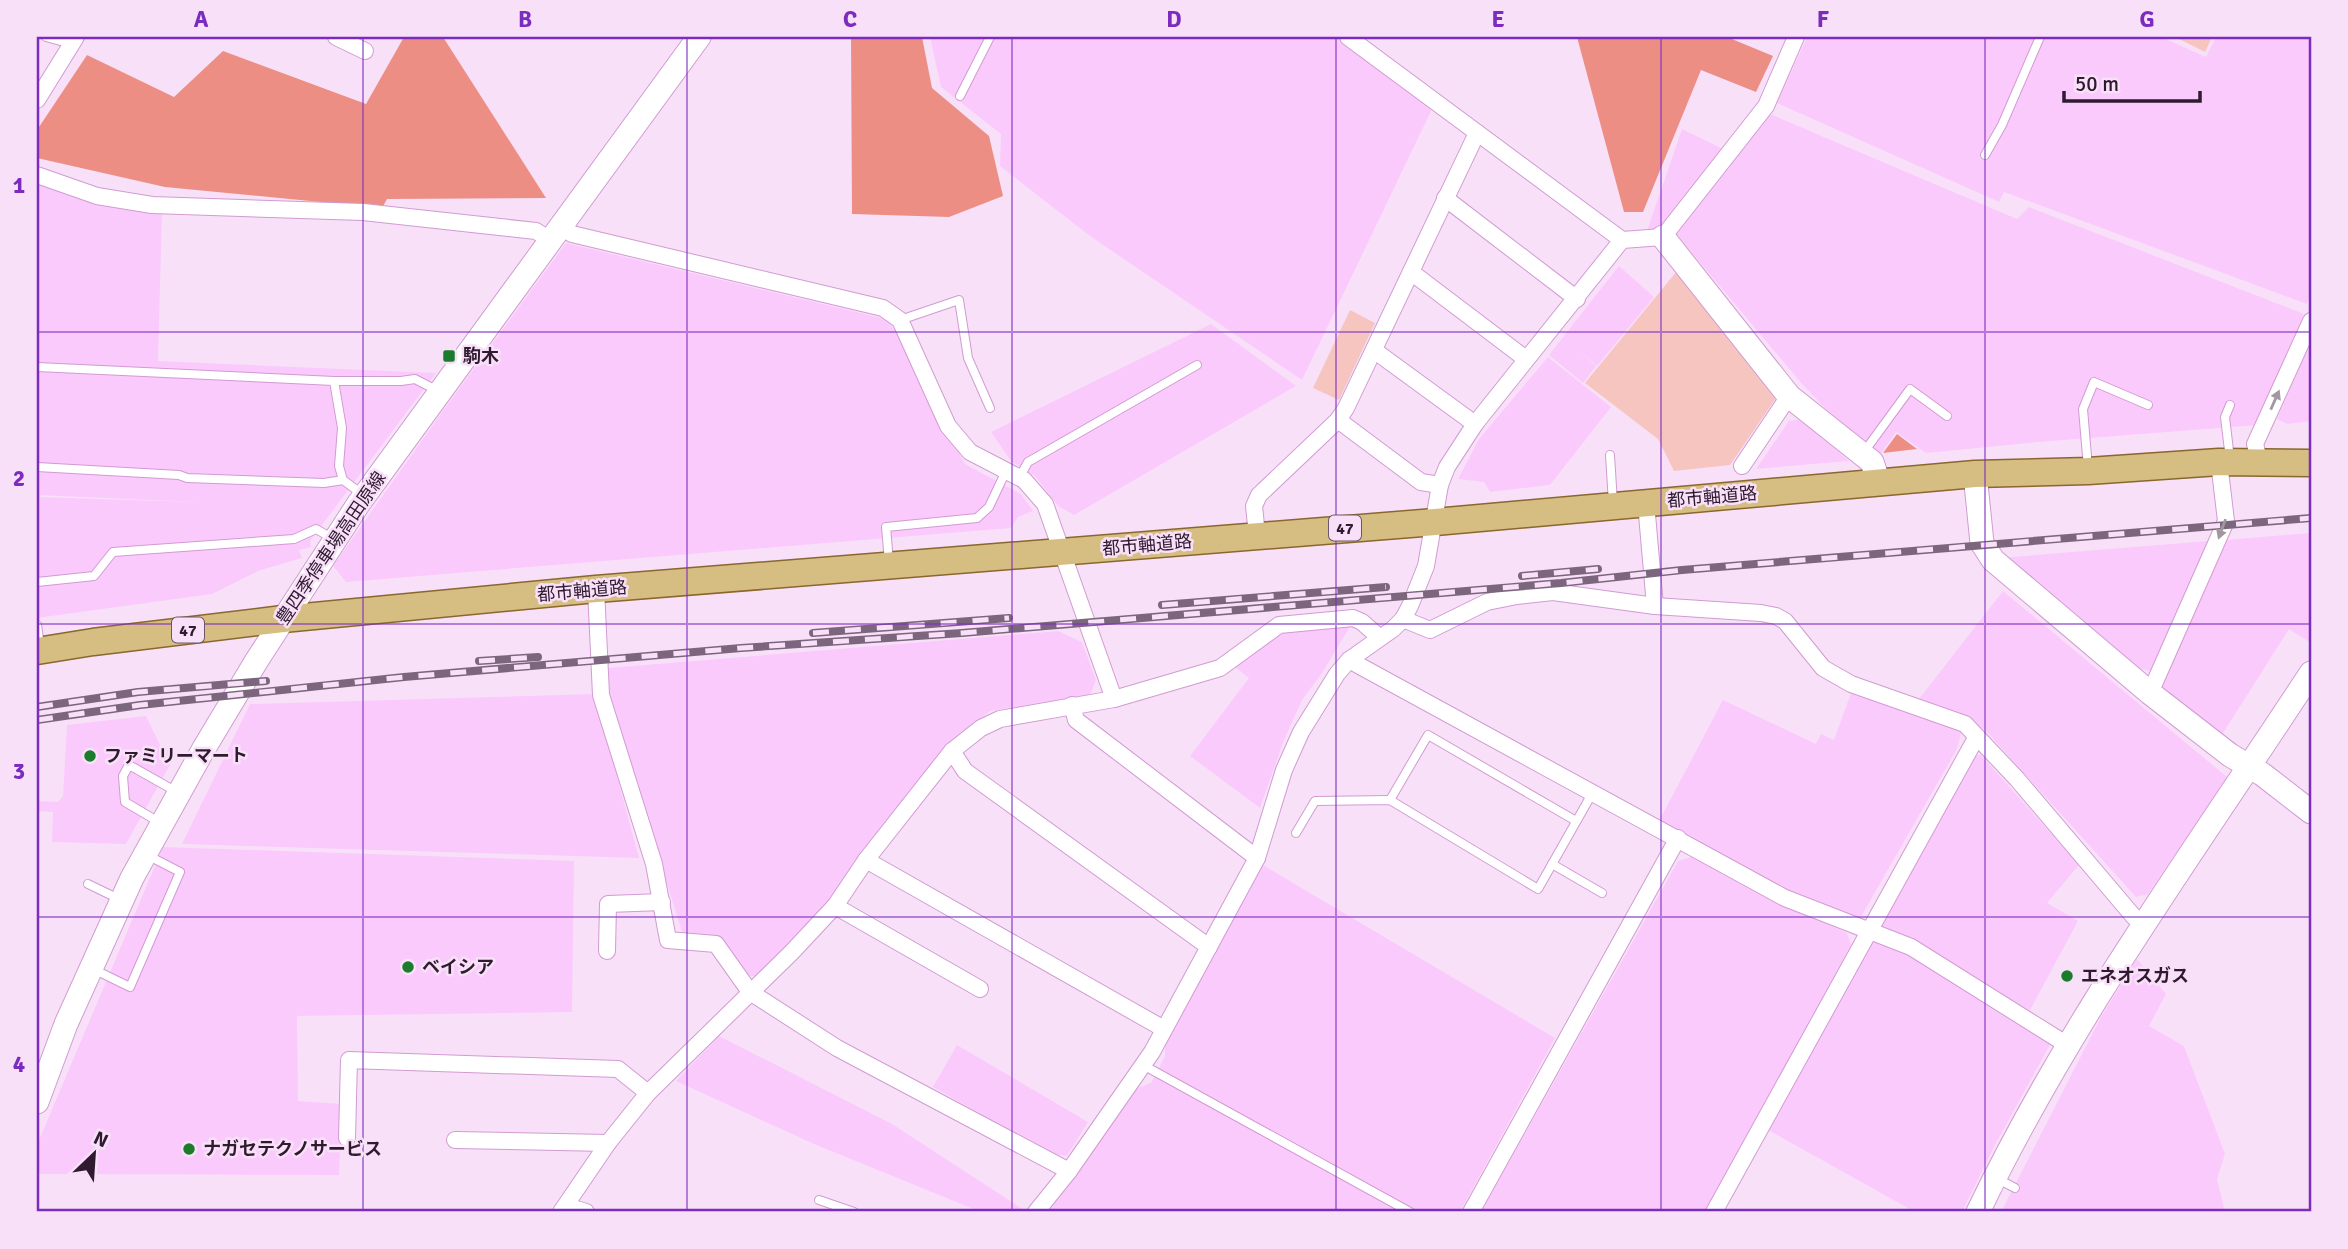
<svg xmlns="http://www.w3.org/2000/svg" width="2348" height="1249" viewBox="0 0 2348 1249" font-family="Signika,'Noto Sans JP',sans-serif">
  <rect width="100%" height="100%" fill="#f8e1f8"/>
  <g fill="#fbcafc">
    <path d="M930 37H1337L1432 109 1302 380 1090 236 1000 166 1001 134 941 87Z"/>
    <path d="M1807 37H2161L2206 57 2216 37H2311V294L2307 304 2004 192 1999 202 1777 103Z"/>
    <path d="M1770 114 2017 219 2029 207 2304 314 2258 425 2038 442 1926 453 1896 432 1880 455 1825 408 1803 385 1676 234Z"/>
    <path d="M1682 129 1725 150 1664 227 1647 231Z"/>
    <path d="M37 181 162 213 158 361 436 373 310 541 311 547 299 550 302 558 258 571 212 594 37 618V497L196 502 37 495Z"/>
    <path d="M566 243 886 319 904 343 920 382 965 464 1021 494 1033 511 1018 517 1011 528 346 582 333 566 442 412Z"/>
    <path d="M1619 266 1654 297 1597 366 1577 349 1596 366 1583 383 1549 355Z"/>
    <path d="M1211 324 1296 386 1074 515 1058 506 1035 476 1011 461 991 432Z"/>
    <path d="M2311 342V421L2287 424 2277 419Z"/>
    <path d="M1548 357 1611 407 1550 485 1490 492 1484 482 1458 479 1479 439Z"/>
    <path d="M1802 419 1849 461 1756 469 1789 421Z"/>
    <path d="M2311 533V643L2289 629 2220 738 2160 690 2225 540Z"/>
    <path d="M2208 541 2152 671 2134 668 1999 558Z"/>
    <path d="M2003 591 2227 777 2148 894 2136 897 1985 730 1960 713 1919 699Z"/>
    <path d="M1351 625 1322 673 1302 700 1284 740 1260 808 1190 756 1249 678 1232 665 1284 632Z"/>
    <path d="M1058 631 1082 642 1096 680 1090 695 990 711 946 746 839 893 759 976H749L722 939 684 938 607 693 608 668Z"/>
    <path d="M1851 693 1962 730 1957 749 1862 915 1852 920 1788 896 1659 821 1723 700 1816 744 1821 734 1834 740Z"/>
    <path d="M595 694 639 858 182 844 250 704Z"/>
    <path d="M146 716 161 747 176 754 126 844 52 842 53 812 37 811 38 801 58 802 63 796 67 725Z"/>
    <path d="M1973 755H1981L2079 865 2047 903 2078 921 2029 1012 1883 931 1878 923Z"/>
    <path d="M163 847 574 861 572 1012 297 1016 298 1101 342 1104 339 1175 37 1174V1145Z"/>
    <path d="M1694 856 1781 903 1847 933 1851 945 1706 1212H1481L1678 861Z"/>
    <path d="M1261 864 1555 1038 1460 1212H1046L1132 1090 1151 1083 1165 1056V1042Z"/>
    <path d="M1869 940 1908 954 2051 1043 1995 1145 1962 1212H1915L1768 1130Z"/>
    <path d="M2137 959 2166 994 2149 1026 2184 1046 2225 1154 2217 1179 2225 1212H2001L2101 1017Z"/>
    <path d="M719 1036 892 1124 1024 1210 1023 1212H981L814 1144 676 1081Z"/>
    <path d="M957 1045 1088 1122 1067 1156 1051 1154 933 1087Z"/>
  </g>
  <g fill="#f6c5bf">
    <path d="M2175 37H2212L2205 52Z"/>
    <path d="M1677 271 1778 395 1730 465 1674 471 1658 439 1585 383Z"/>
    <path d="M1350 310 1375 323 1339 400 1313 388Z"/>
  </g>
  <g fill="#ed8e85">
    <path d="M404 37H443L546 198 387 199 382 208 165 187 37 158V130L87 55 174 97 223 51 366 104Z"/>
    <path d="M851 37H922L932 88 989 136 1003 196 949 217 852 214Z"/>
    <path d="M1577 37H1727L1773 56 1756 92 1701 70 1643 212H1624Z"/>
    <path d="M1897 434 1917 449 1883 453Z"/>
  </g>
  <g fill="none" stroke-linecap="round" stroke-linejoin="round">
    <g stroke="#d19bd2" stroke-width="10">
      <g id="lane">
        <path d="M46 37 71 44"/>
        <path d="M960 96 990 37"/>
        <path d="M1985 155 2002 125 2040 37"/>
        <path d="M900 320 959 300 968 358 990 408"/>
        <path d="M37 367 334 381 342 428 339 466 343 480 362 494"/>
        <path d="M334 381H401L415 379 438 391"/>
        <path d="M2230 405 2225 417 2230 459"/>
        <path d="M1864 452 1910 389 1947 416"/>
        <path d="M1610 455 1613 503"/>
        <path d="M37 467 179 475 187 478 324 483 343 480"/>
        <path d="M2088 468 2083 409 2094 382 2148 405"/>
        <path d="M1019 478 1028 462 1197 365"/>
        <path d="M889 562 886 527 977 518 989 507 1006 471"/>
        <path d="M37 582 94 576 113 552 294 539 316 529 332 538"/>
        <path d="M37 625 40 646"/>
        <path d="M1390 800 1428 735 1576 821"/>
        <path d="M159 822 125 802 123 776 129 765 177 792"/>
        <path d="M1296 833 1315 801 1390 800 1538 889 1593 792"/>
        <path d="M1552 864 1602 893"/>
        <path d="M88 884 119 899"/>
        <path d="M93 969 130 987 180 872 147 855"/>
        <path d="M1143 1065 1410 1212"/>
        <path d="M1998 1179 2015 1188"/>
        <path d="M819 1200 854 1212"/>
      </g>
    </g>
    <g stroke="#d19bd2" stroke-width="18">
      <g id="street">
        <path d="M336 37 365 51"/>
        <path d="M1348 37 1622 240"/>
        <path d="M37 100 76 37"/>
        <path d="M37 175 97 196 152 205 363 212 536 231 550 240"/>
        <path d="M1445 198 1577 299"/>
        <path d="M560 225 572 234 883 308 900 320 948 426 970 452 1024 480 1045 504 1114 699"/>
        <path d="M1411 272 1526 359"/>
        <path d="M1375 351 1475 424"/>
        <path d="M1338 420 1421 482 1440 485"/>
        <path d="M2260 464 2255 444 2311 321"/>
        <path d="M1742 466 1789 396"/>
        <path d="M1646 503 1655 606"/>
        <path d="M1257 535 1254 506 1259 495 1338 420 1346 408 1477 133"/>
        <path d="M596 589 601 695 654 864 668 940 716 944 750 992 837 1048 1069 1171"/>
        <path d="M1403 619 1430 630 1487 602 1517 596 1553 592 1655 606 1761 613 1776 616 1785 621 1823 668 1851 684 1965 724 2017 779 2134 917 2146 923"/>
        <path d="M1349 660 1785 898 1911 947 2069 1046"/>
        <path d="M2150 693 2226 521 2219 462"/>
        <path d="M1072 705 1076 720 1257 858"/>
        <path d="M952 751 965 771 1209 947"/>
        <path d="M866 860 1164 1029"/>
        <path d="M835 906 980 989"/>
        <path d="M607 951 608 904 662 902"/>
        <path d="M347 1138 349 1060 618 1069 648 1093"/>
        <path d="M455 1140 608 1143"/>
        <path d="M566 1206 586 1212"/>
        <path d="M561 1212 608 1143 648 1093 792 952 835 906 866 860 952 751 981 728 1000 719 1114 699 1220 668 1279 625 1353 618 1362 622 1379 637"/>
        <path d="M1036 1212 1069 1171 1152 1052 1257 858 1284 770 1301 732 1337 674 1349 660 1393 629 1403 619 1410 606 1426 566 1440 485 1447 467 1475 424 1622 240 1663 237 1766 106 1796 37"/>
        <path d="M1471 1212 1678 838"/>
        <path d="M1714 1212 1976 738"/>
      </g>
    </g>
    <g stroke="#d19bd2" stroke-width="25">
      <g id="secondary">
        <path d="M1663 237 1789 396 1872 462 1879 483"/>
        <path d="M1975 474 1982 543 1993 560 2150 693 2230 755 2262 774 2311 812"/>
        <path d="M37 1102 66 1024 132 878 203 750 257 660 359 503 699 37"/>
        <path d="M1978 1212C2069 1022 2196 849 2311 673"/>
      </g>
    </g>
    <g stroke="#89672e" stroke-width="29">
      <path id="primary" d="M37 651 93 642 283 619 596 589 1435 522 1975 474 2088 471 2219 462 2311 463"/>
    </g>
    <use href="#lane" stroke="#fff" stroke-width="8"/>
    <use href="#street" stroke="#fff" stroke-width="16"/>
    <use href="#secondary" stroke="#fff" stroke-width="23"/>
    <use href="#primary" stroke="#d6bd81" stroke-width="26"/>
    <g stroke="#7c667d" stroke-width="8">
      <g id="rail">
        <path d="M1522 576 1598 569"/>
        <path d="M1162 605 1386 587"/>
        <path d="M813 633 1009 618"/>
        <path d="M479 661 538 657"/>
        <path d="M37 707 138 692 266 681"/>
        <path d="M37 720 140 705 404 677 741 648 962 633 1561 583 1682 570 2311 518"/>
      </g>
    </g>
    <use href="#rail" stroke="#f8e1f8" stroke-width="5" stroke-dasharray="16" stroke-linecap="butt"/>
  </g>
  <defs><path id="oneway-solid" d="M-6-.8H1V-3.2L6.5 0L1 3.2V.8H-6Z" transform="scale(1.75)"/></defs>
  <g fill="#a198a2">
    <use href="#oneway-solid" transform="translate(2275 400) rotate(-66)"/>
    <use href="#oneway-solid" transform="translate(2222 529) rotate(110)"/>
  </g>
  <path fill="none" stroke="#7b2cbf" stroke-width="2" stroke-opacity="0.55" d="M363 37V1212M687 37V1212M1012 37V1212M1336 37V1212M1661 37V1212M1985 37V1212M37 332H2311M37 624H2311M37 917H2311"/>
  <g fill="#1c7c2d" stroke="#f8e1f8" stroke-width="2.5">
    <rect x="442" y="349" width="14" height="14" rx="3.5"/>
    <circle cx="90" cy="756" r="7"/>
    <circle cx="408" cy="967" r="7"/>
    <circle cx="2067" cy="976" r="7"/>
    <circle cx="189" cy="1149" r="7"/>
  </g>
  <g text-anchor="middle" stroke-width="5" stroke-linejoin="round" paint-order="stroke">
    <g fill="#f8e1f8" stroke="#6b566c" stroke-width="2">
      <rect x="1329" y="515.5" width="32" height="25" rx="5"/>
      <rect x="172" y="617.5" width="32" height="25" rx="5"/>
    </g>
    <g font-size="16" font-weight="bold" fill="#2f1a30">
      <text x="1345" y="534">47</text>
      <text x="188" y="636">47</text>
    </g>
    <g font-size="18" font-weight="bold" fill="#2f1a30" stroke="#f8e1f8" text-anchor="start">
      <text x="463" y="362">駒木</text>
      <text x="104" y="762">ファミリーマート</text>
      <text x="422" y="973">ベイシア</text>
      <text x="2081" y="982">エネオスガス</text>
      <text x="203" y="1155">ナガセテクノサービス</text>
    </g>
    <g font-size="18" fill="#2f1a30" stroke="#f8e1f8">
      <text transform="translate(1712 497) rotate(-5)" y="6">都市軸道路</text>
      <text transform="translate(1147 545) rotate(-5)" y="6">都市軸道路</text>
      <text transform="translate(331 548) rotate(-56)" y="6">豊四季停車場高田原線</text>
      <text transform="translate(582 591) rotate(-5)" y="6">都市軸道路</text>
    </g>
  </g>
  <rect width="2348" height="1249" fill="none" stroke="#f8e1f8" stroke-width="77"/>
  <g transform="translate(94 1154) rotate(25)" stroke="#f8e1f8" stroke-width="5" paint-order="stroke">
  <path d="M0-5L12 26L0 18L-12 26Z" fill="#2f1a30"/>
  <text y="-10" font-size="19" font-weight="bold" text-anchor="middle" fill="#2f1a30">N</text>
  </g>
  <path d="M2064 91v10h136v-10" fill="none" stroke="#2f1a30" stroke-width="3.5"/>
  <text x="2075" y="91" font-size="21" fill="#2f1a30" stroke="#f8e1f8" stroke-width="5" paint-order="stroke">50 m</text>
  <rect x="38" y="38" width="2272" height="1172" fill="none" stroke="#7b2cbf" stroke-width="2.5"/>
  <g font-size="23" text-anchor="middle" font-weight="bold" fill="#7b2cbf">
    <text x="201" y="27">A</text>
    <text x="525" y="27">B</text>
    <text x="850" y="27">C</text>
    <text x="1174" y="27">D</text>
    <text x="1498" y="27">E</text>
    <text x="1823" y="27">F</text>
    <text x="2147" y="27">G</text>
    <text x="19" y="193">1</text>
    <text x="19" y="486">2</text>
    <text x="19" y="779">3</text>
    <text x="19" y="1072">4</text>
  </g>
</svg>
